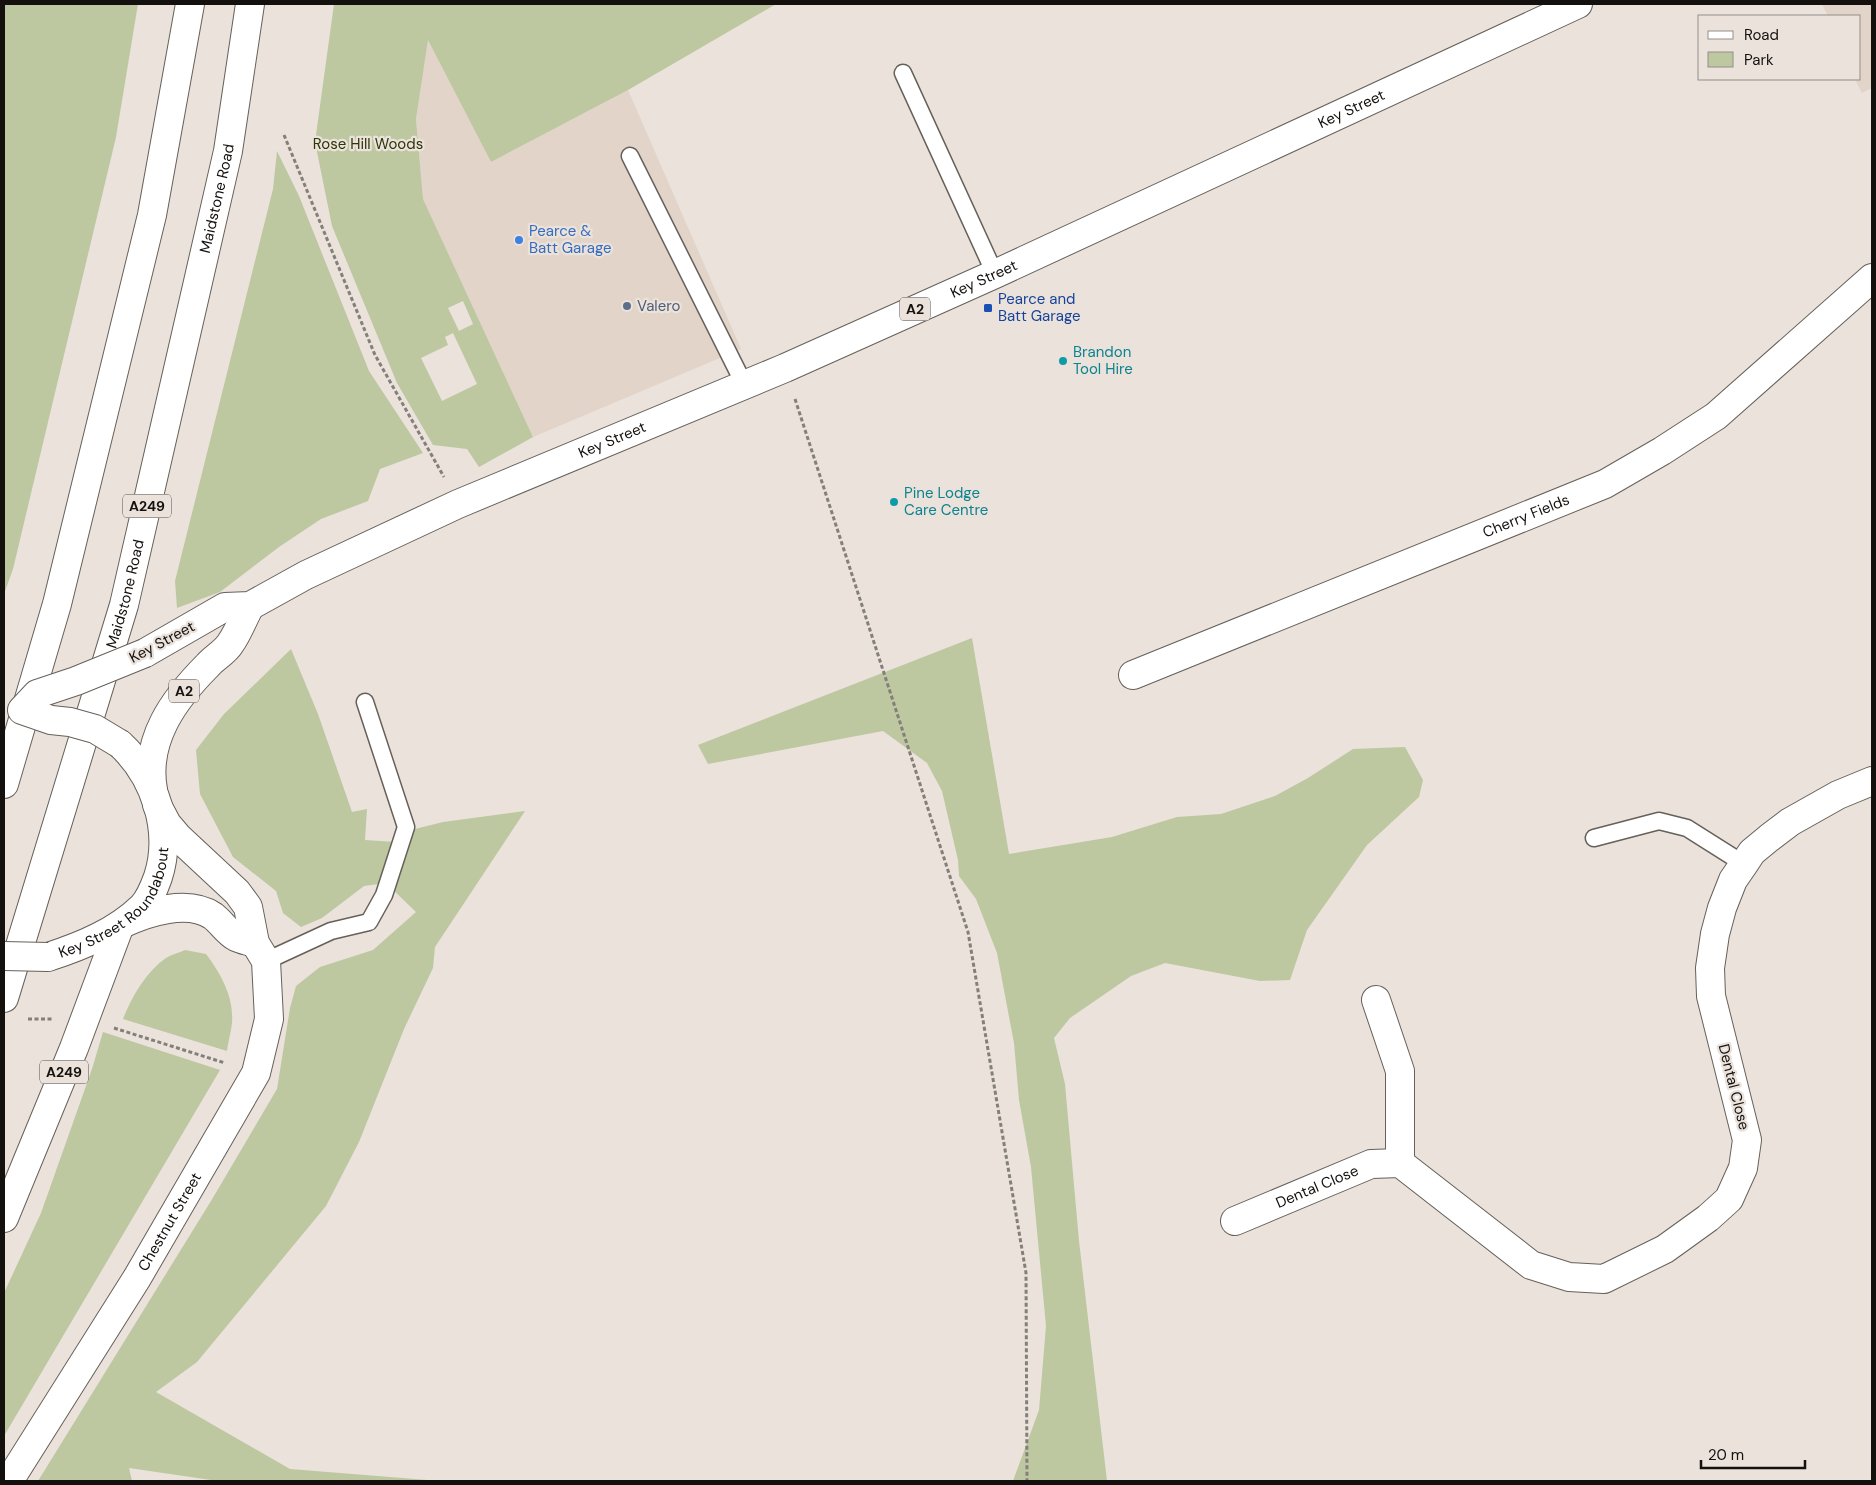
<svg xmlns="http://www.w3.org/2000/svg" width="1876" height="1485" viewBox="0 0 1876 1485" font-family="'DM Sans',sans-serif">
  <rect width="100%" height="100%" fill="#eae2db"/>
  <g fill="#e2d4c8">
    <path d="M1822 4H1872V88L1862 93 1855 79H1860V16H1828Z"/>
    <path d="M428 39 491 162 628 90 741 349 533 437 423 199 416 119Z"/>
  </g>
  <g fill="#bdc8a1" fill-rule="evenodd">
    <path d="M4 4H138L116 137 13 569 4 594Z"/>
    <path d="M334 4H776L628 90 491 162 428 40 416 119 423 199 533 437 479 467 467 449 433 445 397 383 332 226 315 142ZM463 301 473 324 459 331 448 308ZM453 333 477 384 442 401 421 358 448 345 445 337Z"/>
    <path d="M277 151 299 196 369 371 423 453 380 469 368 501 321 519 279 547 220 592 177 608 175 581 273 189Z"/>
    <path d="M972 638 1009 854 1112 837 1177 817 1221 814 1275 796 1308 778 1353 749 1405 747 1423 780 1419 797 1367 845 1307 930 1290 980 1260 981 1165 963 1131 976 1070 1018 1054 1038 1065 1084 1079 1241 1107 1481H1013L1039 1410 1046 1326 1031 1167 1019 1100 1014 1043 997 953 976 899 959 876 958 860 942 791 927 763 883 731 708 764 698 745Z"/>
    <path d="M291 649 318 714 352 812 367 809 365 840 396 842 415 829 443 822 525 811 435 947 433 968 404 1029 359 1142 326 1206 197 1362 156 1392 290 1469 440 1481H218L129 1468 132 1481H38L211 1201 277 1089 290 1008 296 986 320 967 373 950 416 912 386 883 364 886 322 918 301 927 283 913 276 891 233 857 200 794 196 750 224 714Z"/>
    <path d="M185 950 206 954C221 974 234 997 232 1023 231 1032 228 1042 227 1051L123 1019C132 996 146 972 166 958 172 954 179 953 185 950Z"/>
    <path d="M103 1032 220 1070 4 1436V1293L41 1213 92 1069Z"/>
  </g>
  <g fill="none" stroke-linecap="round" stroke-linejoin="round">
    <g stroke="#66605a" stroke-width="19">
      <g id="service">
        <path d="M903 73 995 274"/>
        <path d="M630 156 744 384"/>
        <path d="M1594 838 1659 821 1687 828 1744 864"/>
        <path d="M266 961 331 931 369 922 384 895 406 827 365 702"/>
      </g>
    </g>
    <g stroke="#66605a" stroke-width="30">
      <g id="minor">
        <path id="s1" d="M1133 675 1605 484 1662 451 1716 416 1872 278"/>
        <path d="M1376 1000 1400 1071V1163"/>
        <path id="s2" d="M1235 1221 1371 1164 1400 1163 1531 1265 1569 1277 1604 1279 1665 1249 1708 1218 1729 1199 1743 1168 1747 1140 1711 996 1710 968 1715 934 1722 908 1733 880 1744 864 1752 852 1769 838 1790 822 1838 795 1872 781"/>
      </g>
    </g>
    <g stroke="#66605a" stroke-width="30">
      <g id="tertiary">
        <path d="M122 924C147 912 188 899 213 916 221 922 227 932 236 937 242 940 249 941 255 943"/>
        <path id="s3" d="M9 1481 137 1278 256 1073 269 1019 266 961 255 943 248 907 237 892 178 837 167 824 157 805"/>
      </g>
    </g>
    <g stroke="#66605a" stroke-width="30">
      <g id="primary">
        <path id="s4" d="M145 653 225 607 250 606 306 575 458 504 785 368 995 274 1578 4"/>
        <path d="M153 790C144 740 174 699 208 665 214 658 225 652 230 644 238 633 243 619 250 606"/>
        <path id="s5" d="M48 957C82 946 116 932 142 907 150 899 154 888 158 877 173 831 155 776 120 744"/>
      </g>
    </g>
    <g stroke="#66605a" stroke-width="30">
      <g id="trunk">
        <path d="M4 784 57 604 152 215 190 4"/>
        <path id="s6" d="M4 998 124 605 228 151 250 4"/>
        <path d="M4 1218 74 1048 120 925"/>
      </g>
    </g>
    <g stroke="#847f7a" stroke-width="3" stroke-dasharray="4 2.5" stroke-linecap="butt">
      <path d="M284 135 375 355 444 477"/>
      <path d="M795 399 968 932 1026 1273 1027 1481"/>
      <path d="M28 1019H52"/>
      <path d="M114 1028 225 1063"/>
    </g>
    <use href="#service" stroke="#fff" stroke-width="16"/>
    <use href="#minor" stroke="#fff" stroke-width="28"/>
    <use href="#tertiary" stroke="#fff" stroke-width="28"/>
    <use href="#primary" stroke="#fff" stroke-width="28"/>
    <use href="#trunk" stroke="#fff" stroke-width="28"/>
    <g stroke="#66605a" stroke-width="30" stroke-linecap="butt">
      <g id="primary-bridge">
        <path d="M120 744 95 729 70 722 51 720 22 710 37 694 76 681 145 653"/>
        <path d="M4 956 48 957"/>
      </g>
    </g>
    <use href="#primary-bridge" stroke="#fff" stroke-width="28"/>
  </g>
  <circle fill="#3f7fe0" stroke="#eae2db" stroke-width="2" cx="519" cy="240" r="5"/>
  <circle fill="#5c6f8a" stroke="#eae2db" stroke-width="2" cx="627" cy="306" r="5"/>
  <rect fill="#1a4fb4" stroke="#eae2db" stroke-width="2" x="983" y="303" width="10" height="10" rx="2.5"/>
  <g fill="#0f9aa8" stroke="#eae2db" stroke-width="2">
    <circle cx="1063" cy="361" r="5"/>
    <circle cx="894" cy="502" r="5"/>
  </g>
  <g text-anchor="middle" stroke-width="4.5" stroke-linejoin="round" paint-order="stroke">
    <g fill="#eae2db" stroke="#544f4c" stroke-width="1">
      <rect x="900" y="297.5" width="30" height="23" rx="4"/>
      <rect x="123" y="494.5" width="48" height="23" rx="4"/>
      <rect x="169" y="679.5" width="30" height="23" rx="4"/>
      <rect x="40" y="1060.5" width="48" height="23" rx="4"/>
    </g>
    <g font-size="14" font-weight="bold" fill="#13100e">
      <text x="915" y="314">A2</text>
      <text x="147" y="511">A249</text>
      <text x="184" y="696">A2</text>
      <text x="64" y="1077">A249</text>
    </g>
    <g font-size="15" fill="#13100e" stroke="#eae2db">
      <text dy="5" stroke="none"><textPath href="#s4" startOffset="1326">Key Street</textPath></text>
      <text dy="5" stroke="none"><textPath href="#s6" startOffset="828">Maidstone Road</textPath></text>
      <text dy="5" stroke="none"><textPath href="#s4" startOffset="921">Key Street</textPath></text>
      <text dy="5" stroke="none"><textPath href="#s4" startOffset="516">Key Street</textPath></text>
      <text dy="5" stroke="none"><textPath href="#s1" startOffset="424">Cherry Fields</textPath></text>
      <text dy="5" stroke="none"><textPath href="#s6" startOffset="422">Maidstone Road</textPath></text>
      <text transform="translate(162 642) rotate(-28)" y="5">Key Street</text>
      <text dy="5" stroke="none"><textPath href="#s5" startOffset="92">Key Street Roundabout</textPath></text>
      <text transform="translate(1734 1087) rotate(76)" y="5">Dental Close</text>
      <text dy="5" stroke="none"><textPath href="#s2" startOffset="89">Dental Close</textPath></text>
      <text dy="5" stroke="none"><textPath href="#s3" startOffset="305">Chestnut Street</textPath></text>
    </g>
    <g font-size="15" fill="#2d3605" stroke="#eae2db">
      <text x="368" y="149">Rose Hill Woods</text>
    </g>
    <g font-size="15" fill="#366cbe" stroke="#eae2db" text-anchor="start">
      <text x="529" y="236">Pearce &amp;<tspan x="529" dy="17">Batt Garage</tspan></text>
    </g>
    <g font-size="15" fill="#164399" stroke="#eae2db" text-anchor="start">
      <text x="998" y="304">Pearce and<tspan x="998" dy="17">Batt Garage</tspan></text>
    </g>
    <g font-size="15" fill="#4e5e75" stroke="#eae2db" text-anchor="start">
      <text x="637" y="311">Valero</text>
    </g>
    <g font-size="15" fill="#0d838f" stroke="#eae2db" text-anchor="start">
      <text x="1073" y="357">Brandon<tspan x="1073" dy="17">Tool Hire</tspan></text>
      <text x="904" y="498">Pine Lodge<tspan x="904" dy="17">Care Centre</tspan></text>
    </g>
  </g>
  <rect width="1876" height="1485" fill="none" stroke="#13100e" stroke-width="10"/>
  <rect x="1698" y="15" width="162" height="65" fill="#eae2db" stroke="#948e89"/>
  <rect x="1708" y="31" width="25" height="8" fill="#ffffff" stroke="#948e89"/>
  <text x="1744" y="40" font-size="15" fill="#13100e">Road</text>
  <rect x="1708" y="52" width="25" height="15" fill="#bdc8a1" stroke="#948e89"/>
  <text x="1744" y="65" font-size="15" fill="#13100e">Park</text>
  <path d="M1701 1460v8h104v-8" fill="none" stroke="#13100e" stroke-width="2.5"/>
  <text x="1708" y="1460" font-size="15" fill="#13100e" stroke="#eae2db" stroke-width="4" paint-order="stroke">20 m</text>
</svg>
